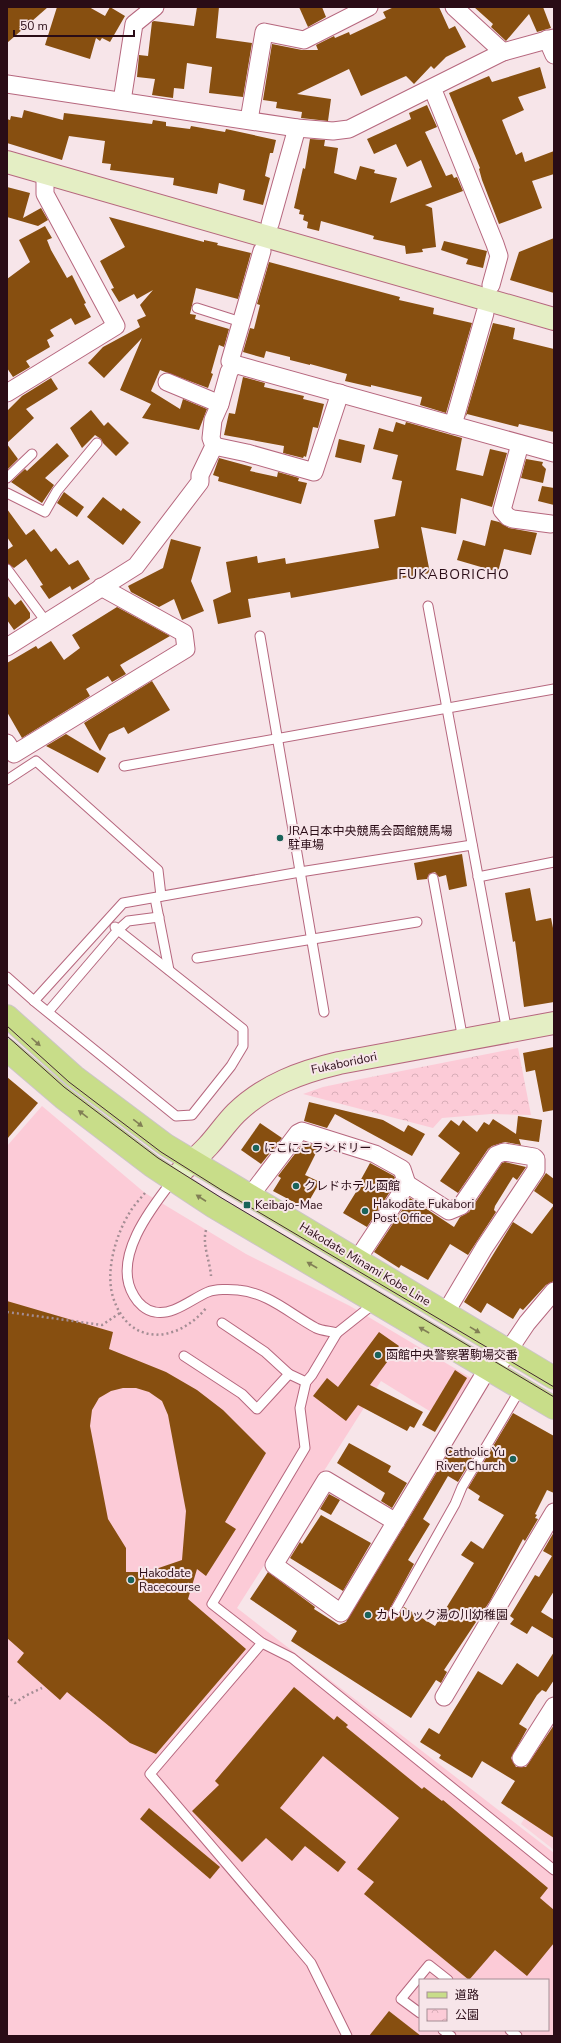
<svg xmlns="http://www.w3.org/2000/svg" width="561" height="2043" viewBox="0 0 561 2043" font-family="'Nunito Sans','Noto Sans JP',sans-serif">
  <defs>
    <pattern id="park-crowns" width="20" height="18" patternUnits="userSpaceOnUse"><rect width="20" height="18" fill="#fccbd7"/><path d="M2 6a3 3 0 1 1 6 0M12 15a3 3 0 1 1 6 0" fill="none" stroke="#d8adb8"/></pattern>
  </defs>
  <rect width="100%" height="100%" fill="#f7e5e9"/>
  <path fill="#fbd3dc" d="M554 1769V1850L521 1824Z"/>
  <path fill="#fccbd7" fill-rule="evenodd" d="M42 1106 145 1193 246 1254 350 1306 471 1378 444 1420 381 1381 237 1608 554 1853V2036H7V1146ZM420 1980H548V2030H420Z"/>
  <path fill="url(#park-crowns)" d="M518 1048 531 1115 491 1114 442 1118 433 1128 303 1094 323 1087 361 1079Z"/>
  <g fill="#874f10" fill-rule="evenodd">
    <path d="M7 7H48L7 43Z"/>
    <path d="M57 7H89L105 16 110 7 125 16 110 42 102 38 100 41 96 38 90 59 45 45Z"/>
    <path d="M197 7H219L216 38 252 43 243 97 209 93 212 67 187 63 184 89 174 88 173 98 152 95 155 79 137 77 139 55 148 56 152 22 154 21 194 26Z"/>
    <path d="M299 7H322L326 17 308 27Z"/>
    <path d="M394 7H439L449 29 455 26 466 47 446 57 434 69 431 66 414 84 406 76 361 96 349 69 297 94 331 99 328 121 301 118 302 112 276 108 277 102 263 100 272 44 302 50H318L316 45 334 36 335 38 349 32 350 35 386 18 383 12Z"/>
    <path d="M474 7H543L551 28 537 32 529 14 506 41 491 27 493 24Z"/>
    <path d="M540 67 546 88 518 97 524 110 502 120 516 155 522 152 525 162 554 151V174L532 181 542 208 499 224 482 180 479 169 480 168 449 93 489 76 492 82Z"/>
    <path d="M427 105 437 127 425 132 446 176 452 174 454 178 457 177 463 191 425 205 432 208 436 247 422 249 423 252 406 254 405 246 373 239 374 236 360 232 321 221 319 231 307 228 308 222 303 220 304 215 299 214 300 210 294 208 303 168 305 169 310 139 325 140 324 146 338 148 334 173 356 180 360 166 375 170 374 173 397 178 390 203 432 187 421 160 407 167 396 144 374 154 367 139 411 119 409 113Z"/>
    <path d="M24 110 63 120 64 113 152 124 153 120 166 122V126L190 129 191 126 225 132 226 129 276 140 273 153H270L265 176 270 178 263 205 243 200 245 190 219 183 217 194 173 185 174 178 110 170 111 164 102 163 105 141 69 136 62 160 7 143V119L10 120 11 116 22 118Z"/>
    <path d="M7 187 30 193 23 218 41 208 48 220 38 226 7 217Z"/>
    <path d="M109 217 204 242V240L218 243 217 245 251 253 238 299 196 288 190 314 196 315 195 319 229 329 224 347 219 345 211 373 213 374 208 388 160 370 151 391 180 409 183 399 207 409 199 430 142 418 151 404 120 390 142 338 104 378 88 363 103 347 140 327 137 320 146 316 140 305 153 290 137 299 134 294 119 302 111 289 114 288 100 261 125 247Z"/>
    <path d="M45 226 52 238 47 240 51 250 67 278 72 275 86 303 84 304 91 317 75 325 71 318 50 330 54 336 47 340 50 347 26 361 30 367 13 377 7 368V279L30 262 19 240Z"/>
    <path d="M554 238V293L510 280 519 252Z"/>
    <path d="M444 241 487 251 483 268 466 264 468 259 441 250Z"/>
    <path d="M269 262 400 297 399 300 434 308 433 314 472 323 446 413 420 405 422 397 371 385V387L345 381 347 374 310 364V365L290 360V357L266 351 264 358 243 352 250 328 254 329 260 305 257 304Z"/>
    <path d="M493 323 515 328 513 339 554 349V432L519 424 518 427 467 414 465 418Z"/>
    <path d="M243 377 265 383 264 387 304 396 303 399 324 404 318 428 313 427 306 457 304 456 303 458 283 453 284 446 224 435 229 413 235 414Z"/>
    <path d="M51 378 58 389 26 409 34 418 7 443V411L22 396Z"/>
    <path d="M91 410 104 426 108 422 129 443 116 456 103 443 101 439 95 435 82 448 70 428Z"/>
    <path d="M396 422 405 425 406 422 462 438 456 470 483 476 490 449 507 453 492 507 461 498 456 534 421 527 430 573 291 598 290 592 248 599 251 617 218 624 213 600 231 592 226 562 257 556 258 563 285 558 286 564 379 548 374 520 395 516 402 481 392 479 398 455 373 449 379 428 393 432Z"/>
    <path d="M339 439 365 445 361 463 335 457Z"/>
    <path d="M57 443 69 456 45 478 54 485 42 503 11 482 25 469 27 471Z"/>
    <path d="M7 444 18 459 7 470Z"/>
    <path d="M219 458 252 467 250 471 277 477 278 472 299 478 298 481 307 483 301 504 218 481 219 477 213 475Z"/>
    <path d="M526 459 543 462 542 465 546 469 543 483 521 478Z"/>
    <path d="M542 486 554 488V505L538 501Z"/>
    <path d="M64 492 84 507 77 517 57 503Z"/>
    <path d="M103 497 121 511 123 508 141 522 123 545 87 517Z"/>
    <path d="M7 509 26 535 34 529 51 552 56 548 69 565 78 560 90 579 72 590 70 586 49 599 40 586 43 585 26 559 14 568 7 563V550L13 546 7 537Z"/>
    <path d="M491 520 499 522 509 528 537 533 531 555 504 549 498 572 457 560 463 540 485 546Z"/>
    <path d="M171 539 201 547 191 581 204 611 182 620 174 599 159 607 131 592 128 586 163 568Z"/>
    <path d="M7 595 15 605 21 600 30 613V618L14 630 7 620Z"/>
    <path d="M117 607 170 636 120 665 126 674 112 682 108 676 86 689 90 696 22 738 7 712V663L36 646 38 649 51 641 64 660 80 648 72 635Z"/>
    <path d="M152 681 170 710 128 734 124 727 109 734 100 751 84 723Z"/>
    <path d="M66 734 106 758 98 773 46 746Z"/>
    <path d="M462 854 467 886 449 890 446 875 439 877 435 872 429 874 427 879 417 880 414 863Z"/>
    <path d="M530 888 536 921 551 918 554 933V1002L524 1007 515 941 513 942 505 893Z"/>
    <path d="M554 1047V1110L543 1112 535 1070 526 1072 523 1053Z"/>
    <path d="M7 1077 38 1103 7 1139Z"/>
    <path d="M309 1102 383 1120 404 1132 408 1125 425 1134 412 1156 335 1114 327 1128 304 1121Z"/>
    <path d="M518 1116 542 1120 539 1142 519 1139 521 1145 505 1142 492 1146 488 1149 458 1193 440 1181 460 1153 438 1136 451 1120 459 1126 463 1120 477 1132 484 1122 489 1125 493 1119 516 1134Z"/>
    <path d="M260 1123 282 1138 261 1164 241 1150Z"/>
    <path d="M304 1142 319 1147 305 1175 320 1182 305 1208 273 1191 281 1178 278 1176Z"/>
    <path d="M505 1162 526 1167 517 1180 513 1177 495 1206 494 1210 496 1212 468 1255 450 1244 428 1280 401 1265 399 1268 374 1252 410 1198 454 1227 460 1217 469 1212 502 1163Z"/>
    <path d="M370 1163 394 1176 395 1178 391 1185 393 1187 367 1227 343 1213 361 1184 359 1183Z"/>
    <path d="M546 1173 554 1179V1205L534 1191Z"/>
    <path d="M554 1205V1281L546 1285 523 1310 520 1308 513 1319 487 1303 481 1313 464 1302 513 1222 532 1234Z"/>
    <path d="M7 1301 113 1332 109 1349 166 1372 197 1390 223 1410 266 1453 225 1522 236 1529 206 1576 197 1569 188 1599 246 1649 156 1754 130 1743 67 1692 60 1700 17 1662 24 1653 7 1638ZM123 1388H136L149 1392 162 1401 168 1415 186 1511 182 1560 147 1572H126V1548L108 1519 90 1426 92 1410 99 1398 111 1391Z"/>
    <path d="M379 1332 399 1346 370 1385 423 1412 414 1428 410 1426 407 1431 358 1405 346 1421 313 1396 327 1378 338 1387Z"/>
    <path d="M455 1370 467 1378 435 1432 422 1425Z"/>
    <path d="M513 1413 554 1436V1493L547 1490 535 1514 537 1515 535 1518 538 1519 525 1541 523 1539 490 1601 444 1670 447 1672 441 1683 436 1680 411 1718 291 1641 297 1631 250 1599 268 1572 315 1607 314 1609 339 1625 346 1622 452 1447 472 1458 458 1482 448 1476 423 1519 430 1524 408 1560 414 1564 387 1614 390 1619H396L404 1607 435 1626 474 1563 461 1555 471 1541 483 1549 504 1515 478 1500 480 1496 468 1488Z"/>
    <path d="M349 1443 391 1466 388 1472 407 1483 392 1508 381 1501 385 1493 337 1463Z"/>
    <path d="M329 1494 340 1500 331 1515 320 1509Z"/>
    <path d="M321 1515 371 1543 343 1591 290 1558 300 1542 302 1544Z"/>
    <path d="M554 1532V1591L541 1612 554 1620V1639L532 1626 527 1634 510 1624 514 1619 510 1616 535 1575 539 1577 552 1556 543 1551Z"/>
    <path d="M554 1652V1680L546 1692 542 1690 537 1695 519 1724 527 1729 511 1758 516 1767H526L554 1725V1838L501 1803 515 1781 482 1761 472 1778 439 1758 441 1755 420 1742 429 1728 439 1734 478 1671 502 1685 517 1663 538 1677Z"/>
    <path d="M294 1687 334 1720 337 1716 348 1725 346 1727 422 1789 424 1787 442 1801 443 1800 548 1888 540 1898 554 1910V1943L527 1976 495 1950 469 1980 364 1894 374 1882 357 1869 399 1818 323 1756 280 1808 346 1862 338 1872 305 1846 292 1861 266 1838 242 1862 192 1811 219 1785 215 1781Z"/>
    <path d="M149 1808 220 1867 210 1879 140 1819Z"/>
    <path d="M389 2011 421 2036H369Z"/>
  </g>
  <g fill="none" stroke-linecap="round" stroke-linejoin="round">
    <g stroke="#b6677e" stroke-width="11">
      <g id="lane">
        <path d="M197 308 241 322"/>
        <path d="M7 478 32 454"/>
        <path d="M7 493 45 512 57 491 97 443"/>
        <path d="M7 569 47 623"/>
        <path d="M428 606 507 1032"/>
        <path d="M260 636 324 1012"/>
        <path d="M124 766 554 689"/>
        <path d="M7 780 36 761 158 870 161 896"/>
        <path d="M478 877 554 862"/>
        <path d="M433 878 463 1040"/>
        <path d="M155 898 169 970"/>
        <path d="M115 927 118 930 128 921 159 917"/>
        <path d="M197 958 417 922"/>
        <path d="M7 977 34 1001 123 903 300 872 472 845"/>
        <path d="M34 1001 176 1116 192 1115 231 1066 243 1046V1029L118 930 48 1012"/>
        <path d="M173 1180C151 1208 111 1259 134 1296 138 1303 146 1311 155 1312 173 1316 193 1298 208 1292 215 1289 230 1289 238 1290 269 1293 290 1314 316 1328 322 1331 330 1331 337 1333L376 1302"/>
        <path d="M222 1323 265 1352 289 1374 306 1382"/>
        <path d="M337 1333 312 1375 306 1382 300 1408 305 1448 212 1604 262 1643 150 1774 311 1963 347 2036"/>
        <path d="M184 1356 242 1394 257 1409 289 1374"/>
        <path d="M393 1614 455 1504 462 1487 521 1388"/>
        <path d="M262 1643 292 1658 554 1870"/>
        <path d="M420 2013 401 1999 429 1965 448 1980"/>
        <path d="M443 2030 451 2036"/>
        <path d="M510 2030 517 2036"/>
      </g>
    </g>
    <g stroke="#b6677e" stroke-width="19">
      <g id="street">
        <path d="M454 7 503 52"/>
        <path d="M547 39 554 55"/>
        <path d="M7 84 297 128 333 131 349 129 503 52 554 38"/>
        <path d="M435 95 495 244 499 256 491 285"/>
        <path d="M122 101 134 24 155 7"/>
        <path d="M249 120 264 32 304 40 369 7"/>
        <path d="M270 224 297 128"/>
        <path d="M234 364 554 453"/>
        <path d="M167 382 220 404"/>
        <path d="M7 393 116 326 45 194V174"/>
        <path d="M453 425 485 313"/>
        <path d="M520 444 502 510 508 517 513 519 551 524"/>
        <path d="M214 446 247 453 314 472 340 393"/>
        <path d="M7 647 136 566 200 482V475L214 446 211 438 213 420 220 404 229 372 234 364 230 361 262 251"/>
        <path d="M7 743 14 754 186 649 184 633 101 587"/>
        <path d="M250 1196 298 1133 302 1131 375 1154 402 1169 407 1184"/>
        <path d="M357 1260 407 1184 449 1211 461 1206 496 1155 504 1152 534 1157 536 1159V1170L484 1248 446 1312"/>
        <path d="M494 1372 527 1323 554 1291"/>
        <path d="M396 1522 326 1480 274 1565 341 1613 488 1368"/>
        <path d="M444 1697 554 1512"/>
        <path d="M521 1758 554 1706"/>
      </g>
    </g>
    <g stroke="#b6677e" stroke-width="24">
      <g id="secondary">
        <path d="M7 162 554 319"/>
        <path d="M173 1180C184 1168 197 1158 208 1146 218 1135 226 1123 236 1113 265 1085 301 1072 339 1063L554 1023"/>
      </g>
    </g>
    <g stroke="#ccc5c7" stroke-width="24">
      <g id="primary">
        <path d="M7 1016 74 1076 166 1145 554 1378"/>
        <path d="M7 1050 63 1098 152 1166 214 1207 554 1408"/>
      </g>
    </g>
    <g stroke="#a48d94" stroke-width="2.5" stroke-dasharray="2 3" stroke-linecap="butt">
      <path d="M145 1193C140 1199 134 1205 130 1212 116 1234 105 1271 113 1297 129 1348 178 1343 207 1307"/>
      <path d="M206 1230C202 1245 210 1261 211 1276"/>
      <path d="M7 1312 102 1325 120 1313"/>
      <path d="M7 1696 15 1703 25 1696 42 1688"/>
    </g>
    <use href="#lane" stroke="#fff" stroke-width="9"/>
    <use href="#street" stroke="#fff" stroke-width="17"/>
    <use href="#secondary" stroke="#e4eec4" stroke-width="22"/>
    <use href="#primary" stroke="#c8dd89" stroke-width="22"/>
    <g stroke="#432730" stroke-width="1">
      <path d="M7 1026 69 1082 161 1152 223 1191 554 1387"/>
      <path d="M7 1036 64 1087 158 1158 220 1197 554 1397"/>
    </g>
  </g>
  <defs><path id="oneway-solid" d="M-6-.8H1V-3.2L6.5 0L1 3.2V.8H-6Z"/></defs>
  <g fill="#817f55">
    <use href="#oneway-solid" transform="translate(36 1042) rotate(42)"/>
    <use href="#oneway-solid" transform="translate(83 1114) rotate(-143)"/>
    <use href="#oneway-solid" transform="translate(138 1123) rotate(37)"/>
    <use href="#oneway-solid" transform="translate(201 1198) rotate(-147)"/>
    <use href="#oneway-solid" transform="translate(312 1265) rotate(-150)"/>
    <use href="#oneway-solid" transform="translate(424 1330) rotate(-150)"/>
    <use href="#oneway-solid" transform="translate(475 1330) rotate(31)"/>
  </g>
  <g fill="#1a635a" stroke="#f7e5e9" stroke-width="1.5">
    <circle cx="280" cy="838" r="4"/>
    <circle cx="256" cy="1148" r="4"/>
    <circle cx="296" cy="1186" r="4"/>
    <rect x="243" y="1201" width="8" height="8" rx="2"/>
    <circle cx="365" cy="1211" r="4"/>
    <circle cx="378" cy="1355" r="4"/>
    <circle cx="513" cy="1459" r="4"/>
    <circle cx="131" cy="1580" r="4"/>
    <circle cx="368" cy="1615" r="4"/>
  </g>
  <g text-anchor="middle" stroke-width="4" stroke-linejoin="round" paint-order="stroke">
    <g font-size="12" fill="#2a0c16" stroke="#f7e5e9" text-anchor="start">
      <text x="288" y="835">JRA日本中央競馬会函館競馬場<tspan x="288" dy="14">駐車場</tspan></text>
      <text x="264" y="1152">にこにこランドリー</text>
      <text x="304" y="1190">クレドホテル函館</text>
      <text x="373" y="1208">Hakodate Fukabori<tspan x="373" dy="14">Post Office</tspan></text>
      <text x="255" y="1209">Keibajo-Mae</text>
      <text x="386" y="1359">函館中央警察署駒場交番</text>
      <text x="505" y="1456" text-anchor="end">Catholic Yu<tspan x="505" dy="14">River Church</tspan></text>
      <text x="139" y="1577">Hakodate<tspan x="139" dy="14">Racecourse</tspan></text>
      <text x="376" y="1619">カトリック湯の川幼稚園</text>
    </g>
    <g font-size="12" fill="#2a0c16" stroke="#f7e5e9">
      <text transform="translate(344 1063) rotate(-12)" y="4">Fukaboridori</text>
      <text transform="translate(365 1264) rotate(31)" y="4">Hakodate Minami Kobe Line</text>
    </g>
    <g font-size="14" letter-spacing="1" fill="#2a0c16" stroke="#f7e5e9">
      <text x="454" y="579">FUKABORICHO</text>
    </g>
  </g>
  <rect width="561" height="2043" fill="none" stroke="#2a0c16" stroke-width="16"/>
  <rect x="419" y="1979" width="130" height="52" fill="#f7e5e9" stroke="#a58e95"/>
  <rect x="427" y="1992" width="20" height="6" fill="#c8dd89" stroke="#a58e95"/>
  <text x="455" y="1999" font-size="12" fill="#2a0c16">道路</text>
  <rect x="427" y="2009" width="20" height="12" fill="url(#park-crowns)" stroke="#a58e95"/>
  <text x="455" y="2019" font-size="12" fill="#2a0c16">公園</text>
  <path d="M14 30v6h120v-6" fill="none" stroke="#2a0c16" stroke-width="2"/>
  <text x="20" y="30" font-size="12" fill="#2a0c16" stroke="#f7e5e9" stroke-width="3" paint-order="stroke">50 m</text>
</svg>
